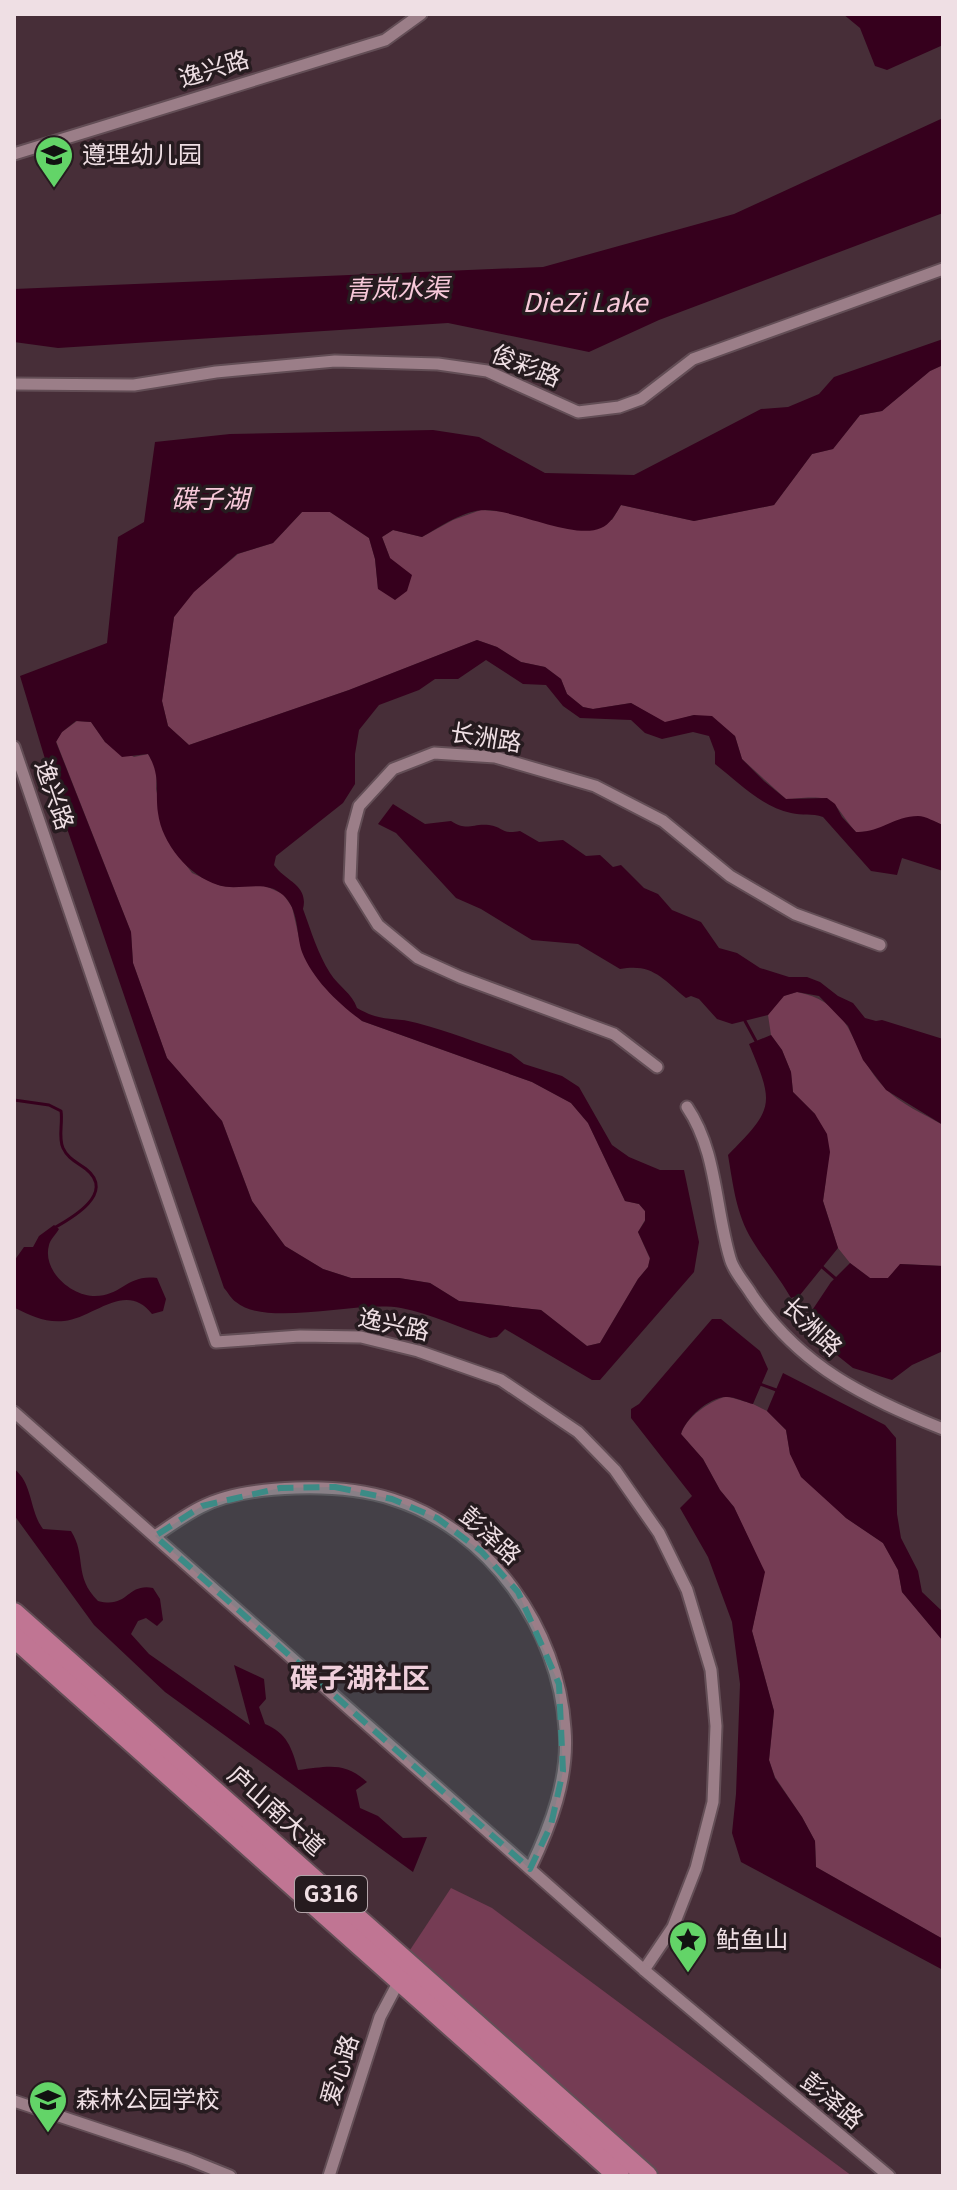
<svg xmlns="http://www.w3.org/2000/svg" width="957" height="2190" viewBox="0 0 957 2190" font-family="Georgia,'Noto Sans SC',serif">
  <rect width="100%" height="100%" fill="#472e38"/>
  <g fill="#753c54">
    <path d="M943 365V825C895 806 896 834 856 832 848 823 843 815 836 806 827 793 800 799 786 799L742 759 735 736 694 715 665 723 631 703 593 709 583 707 567 694 561 679 545 667 521 662 497 647 477 640 349 690 189 745 168 726 162 701 174 617 193 592 238 554 273 543 302 512H330L369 538 375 559 378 589 390 558 382 537 393 530 422 537 453 520 481 510 612 520 621 505 694 521 774 505 812 454 833 449 860 415 882 411 930 371Z"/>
    <path d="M77 721 91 722 105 742 134 757 148 754 157 769 156 789 167 840 192 873 221 886 263 885 283 894 292 907 302 951 362 1021 532 1082 571 1103 588 1123 625 1201 639 1204 645 1211V1220L638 1232 650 1259 648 1267 638 1279 600 1343 587 1346 541 1310 459 1301 430 1283 399 1278H351L323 1269 285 1246 252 1201 222 1121 167 1058 133 963 131 932 56 741 62 732Z"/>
    <path d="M797 992C857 1004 848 1051 885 1088 900 1104 924 1114 943 1125V1266L901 1264 888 1278H870L850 1263 838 1248 823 1201 826 1179 815 1114 793 1092 791 1072 782 1050 771 1035 768 1015 783 996Z"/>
    <path d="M726 1396 753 1404 767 1411 786 1430 790 1454 846 1518 883 1543 898 1570 902 1592 943 1641V1939L816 1867 815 1841 802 1817 775 1777 769 1760 774 1711 752 1631 764 1572 734 1507 720 1490 703 1459 681 1434C687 1416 708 1403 726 1396Z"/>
    <path d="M451 1888 492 1908 852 2176H661L408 1953Z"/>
  </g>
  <g fill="#36001d" fill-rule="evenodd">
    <path d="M843 14H943V45L887 70 875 66 860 28Z"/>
    <path d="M943 118V213L659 320 589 352 448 323 58 348 14 342V289L543 267 734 214Z"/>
    <path d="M943 339V365L930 371 882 411 860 415 833 449 812 454 774 505 694 521 621 505C616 513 611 524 601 528 575 540 516 510 485 510 464 510 440 527 422 537L393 530 382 537 390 558 412 575 407 591 395 600 378 589 375 559 369 538 330 512H302L273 543 237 554 194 592 174 617 162 701 168 726 189 745 349 690 477 640 497 647 521 662 545 667 561 679 567 694 583 707 593 709 631 703 665 722 694 715 712 716 735 736 742 759 764 781 786 799 827 798 835 804 842 817 856 832C880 833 894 816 918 816 926 816 935 822 943 825V871L902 858 897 875 871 871 823 817C812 813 802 816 791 813 762 807 738 782 715 764V752L709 736 693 732 662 739 645 733 631 720 580 718 563 706 546 685 523 684 486 660 458 679H435L419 690 379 705 359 730 355 754V784L343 803 276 856 274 865C285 881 309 885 303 909 311 931 318 954 330 973 339 987 352 993 357 1008 383 1023 392 1016 417 1023 448 1031 480 1044 511 1054L524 1064 562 1076 579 1087 612 1145 629 1157 660 1170H684L699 1242 694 1272 600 1380H592L505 1329 497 1337 490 1338C461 1328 431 1314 401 1308 358 1300 267 1328 236 1302 231 1299 228 1292 224 1288L58 802 20 676 107 643 118 537 144 522 155 442 230 434 433 430 479 437 545 473 634 475 761 409 788 407 819 394 834 377ZM76 721 91 722 105 742 122 757 148 754C161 776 155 789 158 813 162 844 189 876 218 885 239 892 265 878 283 895 299 909 296 934 302 952 313 980 339 1004 362 1021L532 1082 571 1103 588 1123 625 1201 639 1204 645 1211V1221L638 1232 650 1258 648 1267 638 1279 600 1343 587 1346 541 1310 459 1301 430 1283 399 1278H351L323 1269 285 1246 252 1201 222 1121 167 1058 133 963 131 932 56 742 62 732Z"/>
    <path d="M393 804 425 824 451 821C468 832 472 823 489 825 504 827 501 835 520 831L539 842 563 840 586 856 600 855 613 867 621 865 644 888 658 894 672 910 701 922 719 948 737 953 760 968 789 977H807L820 982 838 996 853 1003 865 1018 876 1021 882 1020 943 1039V1125L886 1090 863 1060 848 1026 819 996 797 992 784 996 768 1015 732 1024 717 1019 699 999 691 996 686 998C662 978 652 963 620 969L578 944 532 940 481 909 456 898 396 833 378 824Z"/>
    <path d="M771 1035 782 1050 791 1072 793 1092 815 1114 827 1134 830 1152 823 1201 838 1248 800 1295 791 1298C779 1277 764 1260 752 1240 736 1214 733 1184 728 1155 775 1108 774 1104 749 1044Z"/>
    <path d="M54 1225 59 1229C56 1234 50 1240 49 1245 42 1270 70 1295 93 1296 122 1297 126 1274 157 1278L166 1299 163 1311 152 1314C126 1280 94 1318 64 1321 46 1323 31 1316 15 1308L14 1261 24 1247H33L39 1236Z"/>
    <path d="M850 1263 870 1278H888L900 1264 943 1266V1351L912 1365 892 1380 853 1368 838 1356 829 1335 815 1316 813 1309 831 1282Z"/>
    <path d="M712 1319H721L760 1351 768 1369 753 1404C745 1402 735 1397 727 1397 710 1396 685 1419 681 1434L703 1459 720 1490 734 1507 765 1572 752 1631 774 1711 769 1760 775 1778 802 1817 815 1841 816 1867 943 1939V1970L741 1862 732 1833 736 1794 740 1684 732 1622 708 1557 680 1508 692 1496 631 1418V1409L639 1404Z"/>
    <path d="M783 1373 885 1425 896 1438 897 1514 901 1538 918 1571 922 1592 943 1612V1641L902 1592 898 1570 883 1543 846 1518 801 1477 790 1454 786 1430 767 1411Z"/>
    <path d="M14 1469C33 1483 29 1510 43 1529L71 1531C87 1556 73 1576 98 1601 129 1609 126 1583 153 1588L160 1599 163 1620 157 1626 146 1618 138 1621 131 1634 149 1654 250 1725 234 1665 264 1679 266 1699 259 1707 265 1724C287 1733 292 1748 298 1770 327 1767 344 1761 367 1782L356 1790 360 1808 378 1816 403 1838 427 1837 413 1872 165 1692 94 1625 14 1515Z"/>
  </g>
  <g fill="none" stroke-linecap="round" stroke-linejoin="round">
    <g stroke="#36001d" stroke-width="3">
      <path d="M745 1021 757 1043"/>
      <path d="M14 1100 49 1105 61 1111C63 1123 58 1137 63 1148 68 1159 77 1162 86 1169 116 1193 72 1218 54 1228"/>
      <path d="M821 1266 836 1279"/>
      <path d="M760 1384 779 1391"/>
    </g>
    <g stroke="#634e56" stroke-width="15">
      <g id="street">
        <path d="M14 154 385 40 421 14"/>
        <path d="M14 384 134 385 216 372 335 361 438 364 487 371 578 412 619 407 641 399 693 359 943 269"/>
        <path d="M14 747 216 1342 300 1336 361 1337 418 1351 501 1380 578 1432 615 1470 659 1533 687 1590 711 1670 716 1726 713 1802 696 1868 673 1927 644 1970"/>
        <path d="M657 1067 614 1034 460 977 418 958 378 925 350 880 352 832 359 806 393 769 434 753 495 757 595 786 663 821 730 876 795 914 880 945"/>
        <path d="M687 1107C717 1151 715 1208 730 1258 733 1271 745 1283 752 1295 801 1367 864 1397 943 1429"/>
        <path d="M14 1412 644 1970 889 2176"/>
        <path d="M155 1536C170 1526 185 1515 201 1507 228 1493 266 1489 296 1488 328 1487 361 1489 392 1499 489 1529 559 1629 565 1729 569 1778 551 1825 530 1869"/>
        <path d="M14 2101 188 2159 230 2176"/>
        <path d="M329 2176 380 2017 399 1981"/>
      </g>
    </g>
    <g stroke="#634e56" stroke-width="24">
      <g id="highway">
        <path d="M14 1613 647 2176"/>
        <path d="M14 1637 619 2176"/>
      </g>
    </g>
    <use href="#street" stroke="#9b7e88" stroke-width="11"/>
    <use href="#highway" stroke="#c07593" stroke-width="20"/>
  </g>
  <path fill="#3c8b86" fill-opacity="0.2" stroke="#3c8b86" stroke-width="6" stroke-dasharray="16 10" stroke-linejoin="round" d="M335 1487 392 1499 437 1518 481 1551 518 1592 559 1684 563 1771 551 1825 530 1869 155 1536 202 1506 280 1488Z"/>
  <defs>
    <g id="school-pin" transform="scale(2)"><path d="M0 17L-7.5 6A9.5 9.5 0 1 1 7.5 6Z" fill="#63d468" stroke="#261b1f"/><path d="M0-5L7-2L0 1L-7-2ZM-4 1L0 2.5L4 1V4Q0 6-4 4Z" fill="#111"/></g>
    <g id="sight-pin" transform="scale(2)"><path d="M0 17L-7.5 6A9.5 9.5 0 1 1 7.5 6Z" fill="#63d468" stroke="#261b1f"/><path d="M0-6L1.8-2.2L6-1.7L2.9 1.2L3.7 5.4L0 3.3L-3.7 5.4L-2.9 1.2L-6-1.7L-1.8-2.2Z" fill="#111"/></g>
  </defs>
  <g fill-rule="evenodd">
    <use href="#school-pin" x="54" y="155"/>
    <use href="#sight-pin" x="688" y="1940"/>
    <use href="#school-pin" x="48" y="2100"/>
  </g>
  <g text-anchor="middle" stroke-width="7" stroke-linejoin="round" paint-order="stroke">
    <rect fill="#261b1f" stroke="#b3a4a9" stroke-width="2" x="295" y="1876" width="72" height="36" rx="6"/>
    <g font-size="22" font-weight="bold" fill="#efdfe4">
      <text x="331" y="1902">G316</text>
    </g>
    <g font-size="24" fill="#efdfe4" stroke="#261b1f">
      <text transform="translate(214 69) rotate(-17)" y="8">逸兴路</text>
      <text transform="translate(526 366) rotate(22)" y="8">俊彩路</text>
      <text transform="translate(486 738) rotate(9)" y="8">长洲路</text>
      <text transform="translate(54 795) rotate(71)" y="8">逸兴路</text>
      <text transform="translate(394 1325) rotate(12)" y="8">逸兴路</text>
      <text transform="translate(812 1327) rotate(44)" y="8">长洲路</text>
      <text transform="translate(490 1536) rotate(42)" y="8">彭泽路</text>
      <text transform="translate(276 1811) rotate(42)" y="8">庐山南大道</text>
      <text transform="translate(340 2070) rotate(-72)" y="8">爱心路</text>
      <text transform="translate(832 2101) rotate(40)" y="8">彭泽路</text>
    </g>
    <g font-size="24" fill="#efdfe4" stroke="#261b1f" text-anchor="start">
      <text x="82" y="163">遵理幼儿园</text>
      <text x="716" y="1948">鲇鱼山</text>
      <text x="76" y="2108">森林公园学校</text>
    </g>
    <g font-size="26" font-style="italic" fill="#f8c9da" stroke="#261b1f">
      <text transform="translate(397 289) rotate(-1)" y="9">青岚水渠</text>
      <text x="585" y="312">DieZi Lake</text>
      <text x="210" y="508">碟子湖</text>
    </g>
    <g font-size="28" font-weight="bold" fill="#efcfdb" stroke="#261b1f">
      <text x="360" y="1688">碟子湖社区</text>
    </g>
  </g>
  <rect width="957" height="2190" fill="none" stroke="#efdfe4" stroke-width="32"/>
</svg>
